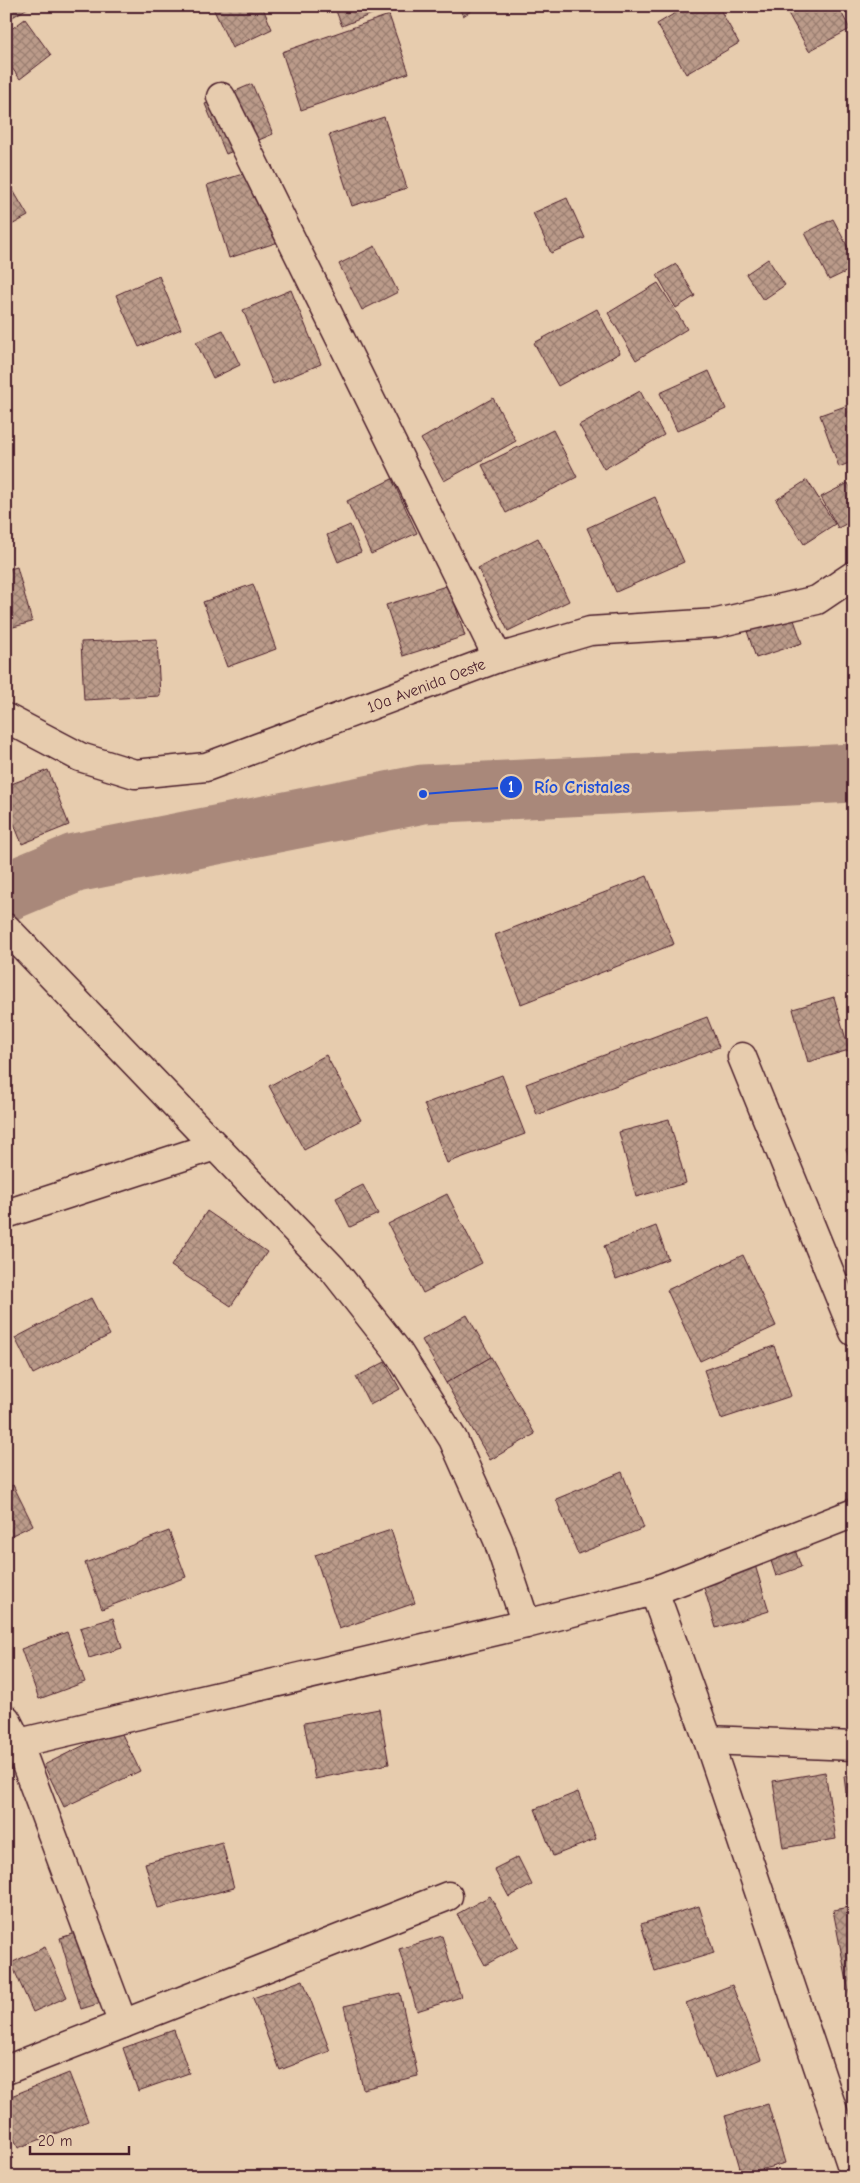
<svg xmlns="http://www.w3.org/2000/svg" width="860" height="2183" viewBox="0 0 860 2183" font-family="'Comic Neue',sans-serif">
  <defs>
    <pattern id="building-cross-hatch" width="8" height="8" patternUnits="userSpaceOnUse" patternTransform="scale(1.25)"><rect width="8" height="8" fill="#bb9b8a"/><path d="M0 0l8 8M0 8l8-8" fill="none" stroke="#9a7e71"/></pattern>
  </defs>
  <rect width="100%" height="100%" fill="#e7ccae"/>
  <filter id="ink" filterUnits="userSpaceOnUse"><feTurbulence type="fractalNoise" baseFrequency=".02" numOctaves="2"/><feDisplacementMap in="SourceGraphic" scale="10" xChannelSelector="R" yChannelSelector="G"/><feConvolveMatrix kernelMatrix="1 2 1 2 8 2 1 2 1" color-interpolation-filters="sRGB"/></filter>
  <g filter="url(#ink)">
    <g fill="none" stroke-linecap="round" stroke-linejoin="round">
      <path stroke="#a9887a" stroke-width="59" d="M6 892 75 863 423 794 854 773"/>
    </g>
    <g fill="url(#building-cross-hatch)" stroke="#4a1f2b">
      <path d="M6 6H31L6 21Z"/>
      <path d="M212 6H262L272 29 232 48Z"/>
      <path d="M334 6H392L342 26Z"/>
      <path d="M458 6H479L463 16Z"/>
      <path d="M687 6H718L739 43 686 74 657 24Z"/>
      <path d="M784 6H838L850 29 809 51Z"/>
      <path d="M389 15 409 73 301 110 282 52Z"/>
      <path d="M25 19 51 55 20 79 6 60V33Z"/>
      <path d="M252 84 273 134 226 154 205 104Z"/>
      <path d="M384 117 407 188 352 206 329 135Z"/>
      <path d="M272 165 294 237 229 258 207 185Z"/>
      <path d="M10 185 28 216 6 228V187Z"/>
      <path d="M567 198 585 238 551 253 533 213Z"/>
      <path d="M833 219 854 259V268L829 280 805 233Z"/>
      <path d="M375 246 398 292 362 310 339 264Z"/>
      <path d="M768 259 785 285 763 300 746 274Z"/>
      <path d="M676 264 695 296 676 308 657 275Z"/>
      <path d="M159 276 181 329 139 347 116 295Z"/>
      <path d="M658 283 687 329 636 360 608 313Z"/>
      <path d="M291 290 321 364 273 384 243 310Z"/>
      <path d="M597 309 620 353 558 386 534 343Z"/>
      <path d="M223 330 240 365 213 378 196 342Z"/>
      <path d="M709 371 726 409 677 431 660 393Z"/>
      <path d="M640 391 664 435 604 469 579 425Z"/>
      <path d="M493 398 516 441 444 481 421 439Z"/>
      <path d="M854 403V461L839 467 820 415Z"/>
      <path d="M553 430 577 477 506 513 482 465Z"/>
      <path d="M392 479 417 533 371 554 347 501Z"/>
      <path d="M807 480 835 524 804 544 776 500Z"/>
      <path d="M848 483 854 495V520L838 528 821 497Z"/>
      <path d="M655 497 684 562 616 592 587 528Z"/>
      <path d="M350 525 361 552 338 562 327 535Z"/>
      <path d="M538 538 569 601 508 631 478 568Z"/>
      <path d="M17 567 32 622 6 629V570Z"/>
      <path d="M253 584 276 649 227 667 203 602Z"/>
      <path d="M449 585 465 636 403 656 386 605Z"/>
      <path d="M793 617 802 643 756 658 747 631Z"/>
      <path d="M157 639 160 696 84 700 81 642Z"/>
      <path d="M48 770 69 825 22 844 6 804V786Z"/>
      <path d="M647 876 674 944 521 1004 495 935Z"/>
      <path d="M834 997 849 1050 808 1062 793 1009Z"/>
      <path d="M707 1017 719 1047 537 1115 526 1084Z"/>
      <path d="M326 1055 361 1120 304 1150 269 1086Z"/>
      <path d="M502 1075 525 1134 447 1163 424 1104Z"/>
      <path d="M669 1119 686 1183 636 1197 619 1132Z"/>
      <path d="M854 1146V1168L846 1149Z"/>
      <path d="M363 1185 378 1214 350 1227 336 1198Z"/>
      <path d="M447 1194 482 1263 423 1293 388 1224Z"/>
      <path d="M207 1211 267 1252 231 1306 171 1266Z"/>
      <path d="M656 1226 668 1259 616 1279 604 1246Z"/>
      <path d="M743 1255 776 1326 700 1361 667 1290Z"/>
      <path d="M91 1298 110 1335 33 1374 15 1338Z"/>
      <path d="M467 1315 491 1357 446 1383 422 1340Z"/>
      <path d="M774 1346 791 1396 721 1419 704 1370Z"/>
      <path d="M491 1357 535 1434 490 1460 446 1383Z"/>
      <path d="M385 1362 400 1389 370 1405 356 1377Z"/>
      <path d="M622 1472 644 1528 578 1554 556 1499Z"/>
      <path d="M13 1485 33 1525 6 1538V1488Z"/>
      <path d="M391 1530 415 1603 339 1629 315 1555Z"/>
      <path d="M169 1531 186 1577 102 1609 85 1563Z"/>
      <path d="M793 1544 801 1567 776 1576 768 1552Z"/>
      <path d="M755 1565 769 1611 716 1628 702 1581Z"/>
      <path d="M113 1618 122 1648 89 1658 80 1628Z"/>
      <path d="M67 1632 85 1682 39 1699 21 1649Z"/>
      <path d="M379 1709 389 1764 315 1779 304 1723Z"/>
      <path d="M119 1728 140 1771 64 1807 44 1765Z"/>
      <path d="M825 1772 836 1839 783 1848 773 1781Z"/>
      <path d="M854 1775V1835H851L844 1776Z"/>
      <path d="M578 1792 596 1839 553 1856 535 1809Z"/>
      <path d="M222 1842 234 1888 158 1908 145 1863Z"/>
      <path d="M518 1857 532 1885 509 1897 494 1869Z"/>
      <path d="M490 1896 518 1947 485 1965 457 1914Z"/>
      <path d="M699 1906 714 1953 655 1971 641 1924Z"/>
      <path d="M854 1906V1996L850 1997 833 1910Z"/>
      <path d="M85 1930 107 2001 81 2009 60 1938Z"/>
      <path d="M442 1936 461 1997 417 2011 399 1949Z"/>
      <path d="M45 1947 67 1997 33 2012 11 1963Z"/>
      <path d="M303 1980 330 2051 280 2070 253 1998Z"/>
      <path d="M732 1985 761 2059 715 2078 686 2003Z"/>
      <path d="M400 1993 418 2076 363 2089 344 2006Z"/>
      <path d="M174 2030 189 2073 138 2091 123 2048Z"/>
      <path d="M69 2073 88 2121 18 2148 6 2118V2098Z"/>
      <path d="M768 2104 785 2163 742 2175 725 2116Z"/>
    </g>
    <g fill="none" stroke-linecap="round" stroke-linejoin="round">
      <g stroke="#4a1f2b" stroke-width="31">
        <g id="street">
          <path d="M221 97 498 658"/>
          <path d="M6 718 80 757 135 774 206 767 498 658 590 631 717 623 817 600 854 575"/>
          <path d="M6 928 332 1268 398 1352 453 1439 498 1540 526 1624"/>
          <path d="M742 1057 854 1332"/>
          <path d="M6 1214 215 1146"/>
          <path d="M654 1591 854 1513"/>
          <path d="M6 1719 18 1743 123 2024"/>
          <path d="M708 1740 854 2173"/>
          <path d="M6 2070 448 1896"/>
        </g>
      </g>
      <g stroke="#4a1f2b" stroke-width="31">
        <path id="secondary" d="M6 1746 526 1624 654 1591 708 1740 854 1746"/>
      </g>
      <use href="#street" stroke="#e7ccae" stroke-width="28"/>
      <use href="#secondary" stroke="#e7ccae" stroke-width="28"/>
    </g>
  </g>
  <g text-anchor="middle" stroke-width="5" stroke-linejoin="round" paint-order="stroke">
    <g font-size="16" fill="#4a1f2b" stroke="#e7ccae">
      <text transform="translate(426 685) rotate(-21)" y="6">10a Avenida Oeste</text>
    </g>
  </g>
  <path fill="none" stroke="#1d4ed8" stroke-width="2" d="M423 794L511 787"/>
  <g fill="#1d4ed8" stroke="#e7ccae" stroke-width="2">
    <circle cx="423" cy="794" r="5"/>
    <circle cx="511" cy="787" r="12"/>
  </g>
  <g font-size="15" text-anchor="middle" font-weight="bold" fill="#fff">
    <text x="511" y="792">1</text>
  </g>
  <g font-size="18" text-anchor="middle" font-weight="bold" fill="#1d4ed8" stroke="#e7ccae" stroke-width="5" stroke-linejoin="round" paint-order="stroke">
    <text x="582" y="793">Río Cristales</text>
  </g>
  <rect width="860" height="2183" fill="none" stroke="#e7ccae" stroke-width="25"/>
  <rect x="12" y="12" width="835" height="2158" fill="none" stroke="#4a1f2b" stroke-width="2" filter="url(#ink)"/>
  <path d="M30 2146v8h99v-8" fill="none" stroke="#4a1f2b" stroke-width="2.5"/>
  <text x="38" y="2146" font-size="15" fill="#4a1f2b" stroke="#e7ccae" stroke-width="4" paint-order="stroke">20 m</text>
</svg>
